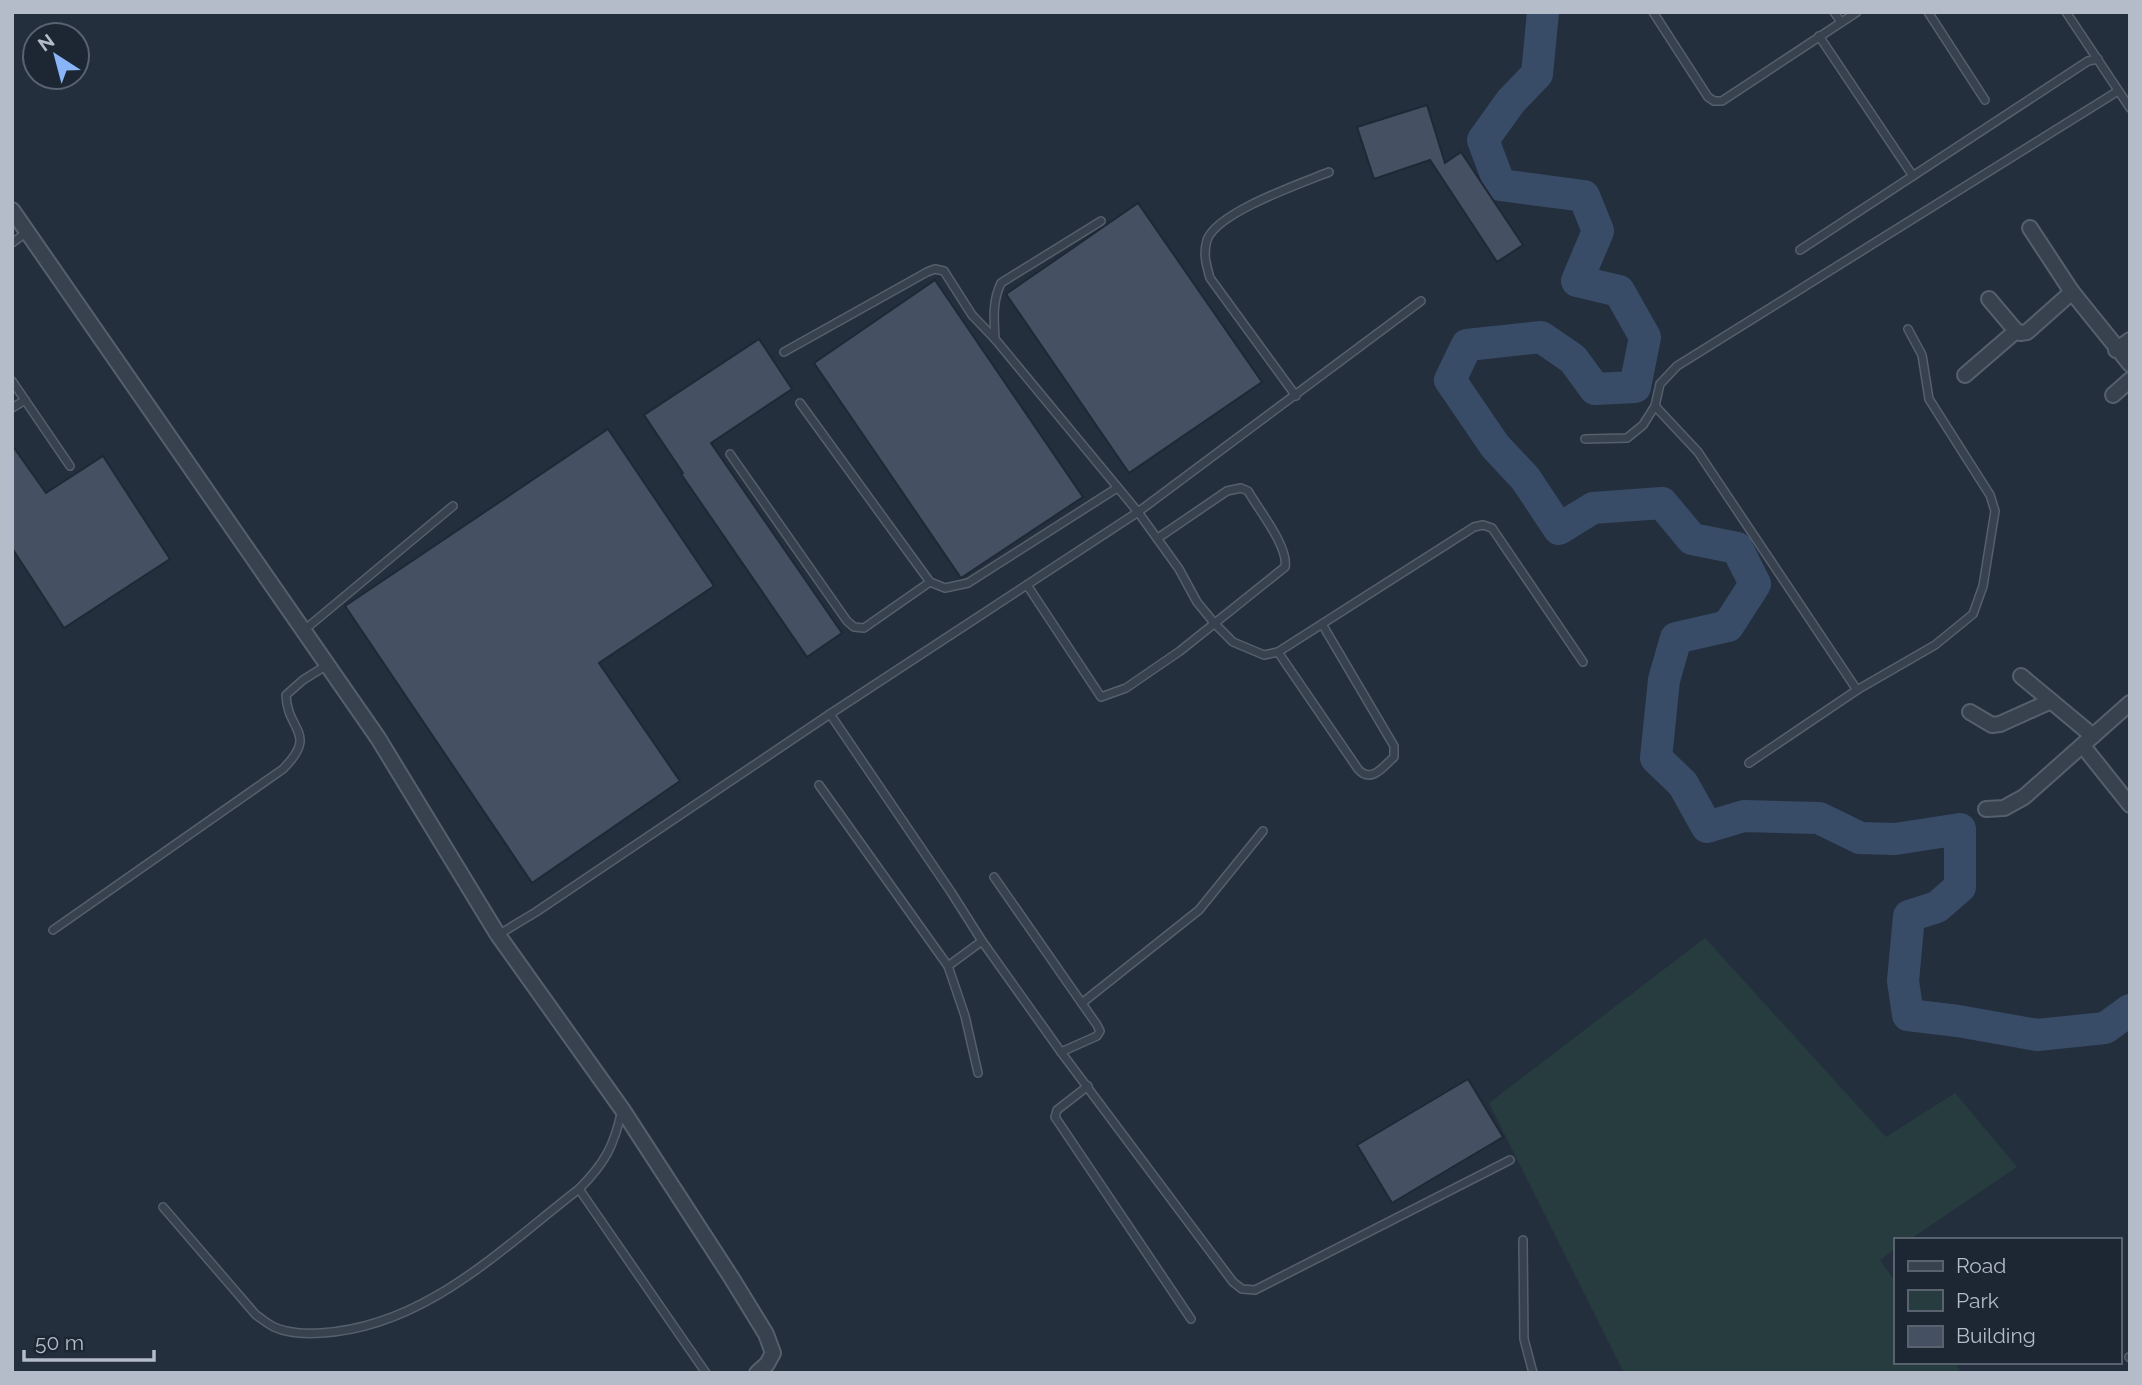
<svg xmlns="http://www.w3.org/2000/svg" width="2142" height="1385" viewBox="0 0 2142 1385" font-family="Raleway,sans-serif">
  <rect width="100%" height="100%" fill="#242f3e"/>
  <path fill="#263c3f" d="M1705 938 1886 1137 1955 1093 2017 1167 1909 1240H1895V1249L1880 1260 1895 1281V1362H1954L1960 1370 1956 1373H1624L1489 1103Z"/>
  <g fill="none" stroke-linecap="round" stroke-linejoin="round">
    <path stroke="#394c67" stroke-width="32" d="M1543 12 1537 74 1511 101 1483 140 1500 185 1584 196 1598 231 1577 281 1619 291 1645 337 1635 387 1595 389 1573 359 1541 337 1467 345 1450 380 1495 446 1525 478 1559 529 1593 508 1662 503 1692 539 1737 548 1755 584 1728 626 1676 638 1664 680 1656 758 1683 784 1707 827 1744 816 1819 818 1860 838 1895 839 1960 829V887L1937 907 1909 916 1903 981 1908 1015 1958 1021 2037 1035 2105 1028 2130 1010"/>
  </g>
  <g fill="#455162" stroke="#1f2835" stroke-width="2">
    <path d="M1427 105 1445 163 1461 152 1523 245 1497 262 1430 160 1374 179 1357 127Z"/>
    <path d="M1138 203 1262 382 1129 473 1006 294Z"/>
    <path d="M935 280 1083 497 961 578 814 363Z"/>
    <path d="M759 339 792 389 711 443 842 633 807 657 681 474 683 473 644 415Z"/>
    <path d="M608 429 714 586 599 663 680 781 532 883 345 606Z"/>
    <path d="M12 445 46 493 103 456 170 559 64 628 12 548Z"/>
    <path d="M1468 1079 1503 1137 1392 1203 1357 1145Z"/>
  </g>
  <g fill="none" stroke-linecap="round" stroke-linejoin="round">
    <g stroke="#565f6c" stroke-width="10">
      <g id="lane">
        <path d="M1653 12 1708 97 1714 101H1722L1857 12"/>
        <path d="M1834 12 1841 22"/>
        <path d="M1928 12 1985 100"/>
        <path d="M2066 12 2130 108"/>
        <path d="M1819 36 1913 176"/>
        <path d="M12 243 27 232"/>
        <path d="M1800 250 2088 61 2098 59"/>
        <path d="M995 339C994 319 992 302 1001 283L1101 221"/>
        <path d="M784 352 927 272 935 269 944 271 972 315 995 339 1138 512 1179 569 1197 602 1215 624 1233 642 1264 655 1278 652 1474 527 1483 525 1492 528 1583 662"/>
        <path d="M12 381 70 466"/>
        <path d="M1296 396 1210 278C1206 264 1203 254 1207 240 1217 212 1302 183 1329 172"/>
        <path d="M800 403 930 582 945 588 968 583 1117 488"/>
        <path d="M1655 406 1698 452 1857 690 1749 763"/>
        <path d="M12 408 25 400"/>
        <path d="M1585 439 1627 438 1643 425 1655 406 1660 384 1677 366 2118 91"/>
        <path d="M730 454 847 621 854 627 864 628 930 582"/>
        <path d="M1027 585 1101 697 1126 688 1180 651 1285 567C1289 547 1258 509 1248 491L1241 488 1227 491 1158 538"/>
        <path d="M303 631 453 506"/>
        <path d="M1278 652 1358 769C1371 784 1383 767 1394 757V746L1322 624"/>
        <path d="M1857 690 1935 645 1973 614 1983 586 1995 511 1990 495 1929 399 1922 355 1908 329"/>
        <path d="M830 714 951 892 982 941 1061 1052 1233 1282 1242 1289 1255 1290 1510 1160"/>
        <path d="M819 785 948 966 965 1016 978 1073"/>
        <path d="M994 877 1097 1025 1100 1031 1097 1036 1061 1052"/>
        <path d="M53 930 283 769C319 733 287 731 286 695L303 680 327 665"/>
        <path d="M498 935 536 912 830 714 1138 512 1421 301"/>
        <path d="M948 966 982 941"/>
        <path d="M1082 1003 1199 910 1263 831"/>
        <path d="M1088 1086 1057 1110 1055 1117 1191 1319"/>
        <path d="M579 1189 706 1373"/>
        <path d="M163 1207 256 1315C262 1319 268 1324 274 1327 287 1333 307 1334 321 1333 425 1327 501 1249 579 1189 605 1163 614 1146 622 1110"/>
        <path d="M1523 1240 1524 1339 1533 1373"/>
        <path d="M2129 1357 2130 1358"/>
      </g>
    </g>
    <g stroke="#565f6c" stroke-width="18">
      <g id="street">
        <path d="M12 210 378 738 498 935 622 1109 731 1277 766 1334 773 1353 767 1364 757 1373"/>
        <path d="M2030 228 2072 292 2130 364"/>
        <path d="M1989 299 2016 331 2020 333 2027 332 2072 292"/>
        <path d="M2116 350 2130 340"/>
        <path d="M1965 375 2016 331"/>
        <path d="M2113 395 2130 380"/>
        <path d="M2021 676 2093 736"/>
        <path d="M1970 712 1992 725 2000 724 2051 701"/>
        <path d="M2083 746 2130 805"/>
        <path d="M1986 809 2004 808 2024 797 2130 703"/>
      </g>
    </g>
    <use href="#lane" stroke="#38414e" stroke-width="7"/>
    <use href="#street" stroke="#38414e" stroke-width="14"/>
  </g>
  <rect width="2142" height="1385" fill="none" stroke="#b4bcc9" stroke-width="28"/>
  <rect x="1894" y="1238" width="228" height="126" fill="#1d2633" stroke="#59626f" stroke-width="2"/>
  <rect x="1908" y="1261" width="35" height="10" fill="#38414e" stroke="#59626f" stroke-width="2"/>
  <text x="1956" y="1273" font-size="21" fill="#b4bcc9">Road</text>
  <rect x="1908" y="1290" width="35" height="21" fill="#263c3f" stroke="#59626f" stroke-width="2"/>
  <text x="1956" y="1308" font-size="21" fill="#b4bcc9">Park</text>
  <rect x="1908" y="1326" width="35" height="21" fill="#455162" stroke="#59626f" stroke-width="2"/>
  <text x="1956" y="1343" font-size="21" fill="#b4bcc9">Building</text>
  <g transform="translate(56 56) rotate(324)"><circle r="33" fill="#1d2633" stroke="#59626f" stroke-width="2"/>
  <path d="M0-5L12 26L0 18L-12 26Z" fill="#8ab4f8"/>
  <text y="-10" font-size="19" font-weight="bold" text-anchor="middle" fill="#b4bcc9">N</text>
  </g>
  <path d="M24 1350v10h130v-10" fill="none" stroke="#b4bcc9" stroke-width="3.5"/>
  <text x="35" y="1350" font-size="21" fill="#b4bcc9" stroke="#1d2633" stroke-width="5" paint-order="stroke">50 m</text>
</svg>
